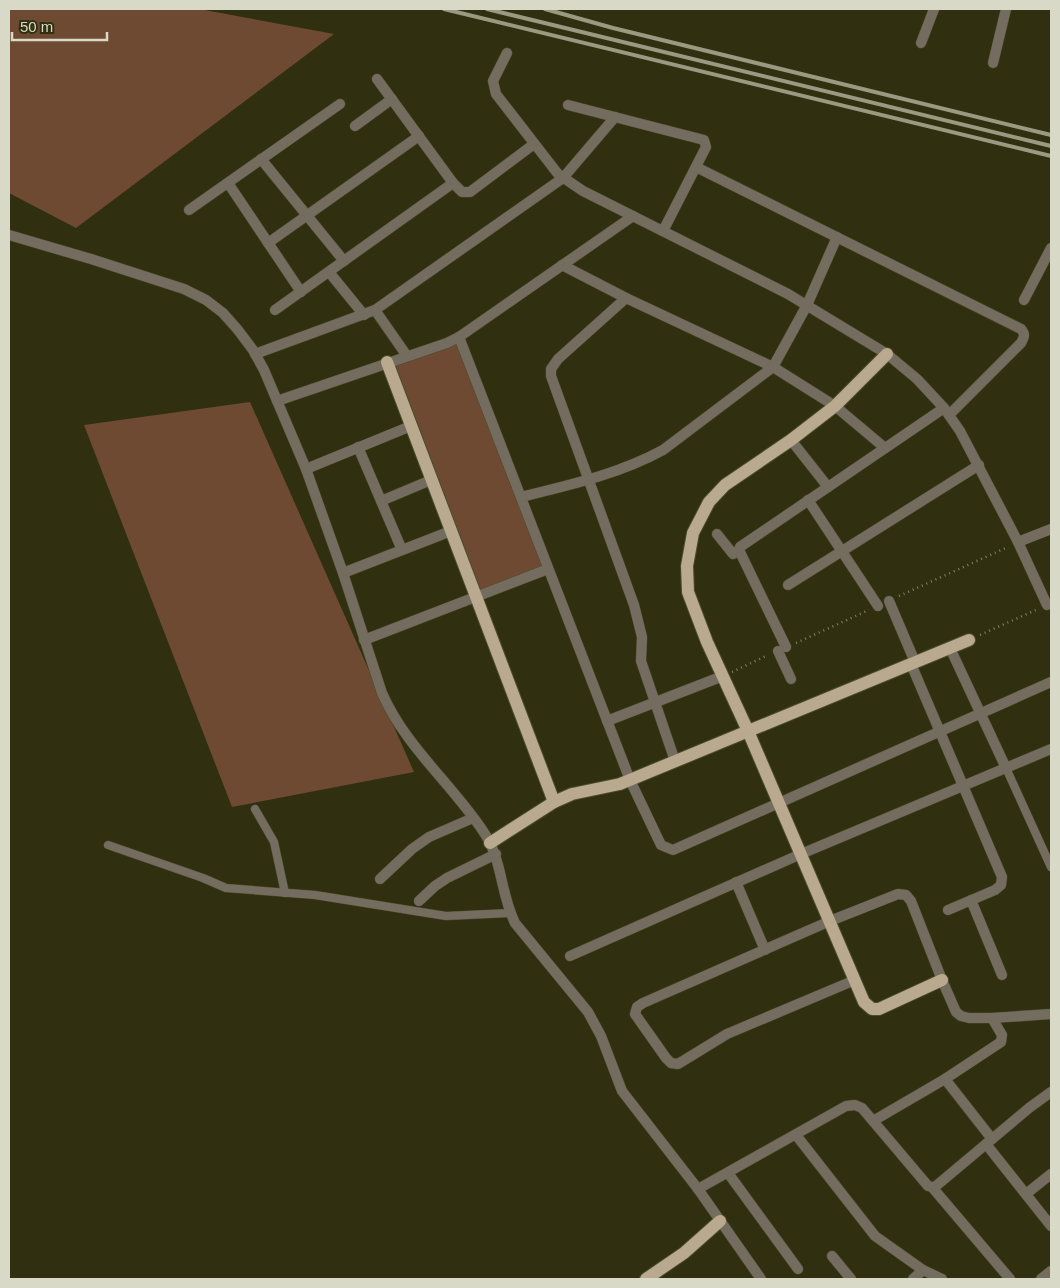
<svg xmlns="http://www.w3.org/2000/svg" width="1060" height="1288" viewBox="0 0 1060 1288" font-family="Helvetica,sans-serif">
  <rect width="100%" height="100%" fill="#303010"/>
  <g fill="#6e4a32">
    <path d="M9 9H199L334 34 76 228 9 193Z"/>
    <path d="M459 337 548 569 476 597 387 362Z"/>
    <path d="M250 402 414 772 232 807 84 425Z"/>
  </g>
  <g fill="none" stroke-linecap="round" stroke-linejoin="round">
    <g stroke="#4b4b2d" stroke-width="9">
      <g id="service">
        <path d="M1006 768 1051 867"/>
        <path d="M255 809 274 842 285 893"/>
        <path d="M108 845 203 878 226 888 315 895 446 916 510 913"/>
      </g>
    </g>
    <g stroke="#4b4b2d" stroke-width="11">
      <g id="minor">
        <path d="M921 43 934 9"/>
        <path d="M507 53 493 81 496 94 558 174 583 191 788 294 887 354 917 379 944 408 960 431 1018 542 1047 605"/>
        <path d="M993 63 1006 9"/>
        <path d="M377 79 453 183 462 192H470L534 144"/>
        <path d="M568 105 704 140 706 147 663 231"/>
        <path d="M355 126 392 99"/>
        <path d="M261 159 344 261"/>
        <path d="M696 167 1021 329C1026 335 1024 337 1021 343L949 415"/>
        <path d="M228 183 301 292"/>
        <path d="M189 210 340 104"/>
        <path d="M268 243 419 136"/>
        <path d="M562 265 626 298 773 367 835 406 885 448"/>
        <path d="M329 272 364 315"/>
        <path d="M626 298 558 359 551 369V376L634 605 642 637 641 661 675 761"/>
        <path d="M1024 300 1051 248"/>
        <path d="M275 310 453 183"/>
        <path d="M375 310 407 356"/>
        <path d="M459 337 630 780 661 845 673 850 1051 682"/>
        <path d="M255 354 375 310 563 178 615 117"/>
        <path d="M277 401 447 343 459 337 633 216"/>
        <path d="M791 440 828 487"/>
        <path d="M358 447 402 550"/>
        <path d="M306 469 411 426"/>
        <path d="M521 497C570 485 619 474 663 450L773 367 807 305 837 237"/>
        <path d="M808 500 878 606"/>
        <path d="M381 501 431 480"/>
        <path d="M717 534 733 554 739 550"/>
        <path d="M1018 542 1051 529"/>
        <path d="M343 573 451 531"/>
        <path d="M788 585 979 465"/>
        <path d="M889 601 915 662"/>
        <path d="M364 640 548 569"/>
        <path d="M786 647 739 550 740 547 944 408"/>
        <path d="M950 648 1006 768"/>
        <path d="M778 651 791 679"/>
        <path d="M911 664 1002 877 1001 885 995 890 948 910"/>
        <path d="M607 721 723 676"/>
        <path d="M380 879 412 849 429 837 473 818"/>
        <path d="M736 882 765 950"/>
        <path d="M971 900 1002 975"/>
        <path d="M419 901 435 886 447 878 496 854"/>
        <path d="M570 956 801 854 1051 749"/>
        <path d="M855 980 727 1034 678 1064 671 1063 666 1058 635 1014 637 1007 643 1003 830 921 898 894 906 895 911 901 942 980 956 1012 961 1016 969 1018H992L1051 1014"/>
        <path d="M945 1079 992 1139"/>
        <path d="M873 1121 945 1079 1001 1042 1002 1035 992 1018"/>
        <path d="M796 1135 875 1236 923 1270 942 1279"/>
        <path d="M986 1144 1051 1226"/>
        <path d="M728 1173 798 1269"/>
        <path d="M932 1187 1010 1279"/>
        <path d="M698 1189 846 1106 855 1105 862 1108 928 1186 932 1187 936 1186 1029 1108 1051 1092"/>
        <path d="M1026 1194 1051 1174"/>
        <path d="M832 1256 851 1279"/>
        <path d="M913 1279 923 1270"/>
      </g>
    </g>
    <g stroke="#4b4b2d" stroke-width="11">
      <g id="tertiary">
        <path d="M9 235 91 259 184 289 206 300 223 313 238 330 253 350 264 370 306 469 343 573 382 693C405 746 451 783 483 831 503 860 500 893 515 923L588 1012 601 1036 622 1091 698 1189 761 1279"/>
        <path d="M1041 1279 1051 1271"/>
      </g>
    </g>
    <g stroke="#4b4b2d" stroke-width="14">
      <g id="primary">
        <path d="M887 354 835 406 791 440 725 485 709 502 693 533 687 566 688 592 707 642 748 731 864 1002 872 1009H879L942 980"/>
        <path d="M387 362 554 802"/>
        <path d="M490 843 554 802 572 794 620 784 969 640"/>
        <path d="M646 1279 684 1253 720 1221"/>
      </g>
    </g>
    <g stroke="#818168" stroke-width="2.5" stroke-dasharray="1 4" stroke-linecap="butt">
      <path d="M899 596 1008 547"/>
      <path d="M980 635 1038 609"/>
      <path d="M796 643 869 610"/>
      <path d="M732 672 768 655"/>
    </g>
    <use href="#service" stroke="#746c5f" stroke-width="8"/>
    <use href="#minor" stroke="#746c5f" stroke-width="10"/>
    <use href="#tertiary" stroke="#746c5f" stroke-width="10"/>
    <use href="#primary" stroke="#b9a98e" stroke-width="12"/>
    <g stroke="#9a9a83" stroke-width="4">
      <path d="M444 9 1051 156"/>
      <path d="M487 9 1051 146"/>
      <path d="M545 9 613 28 1051 135"/>
    </g>
  </g>
  <rect width="1060" height="1288" fill="none" stroke="#d8d9c7" stroke-width="20"/>
  <path d="M12 32v8h95v-8" fill="none" stroke="#d8d9c7" stroke-width="2.5"/>
  <text x="20" y="32" font-size="15" fill="#d8d9c7" stroke="#303010" stroke-width="4" paint-order="stroke">50 m</text>
</svg>
